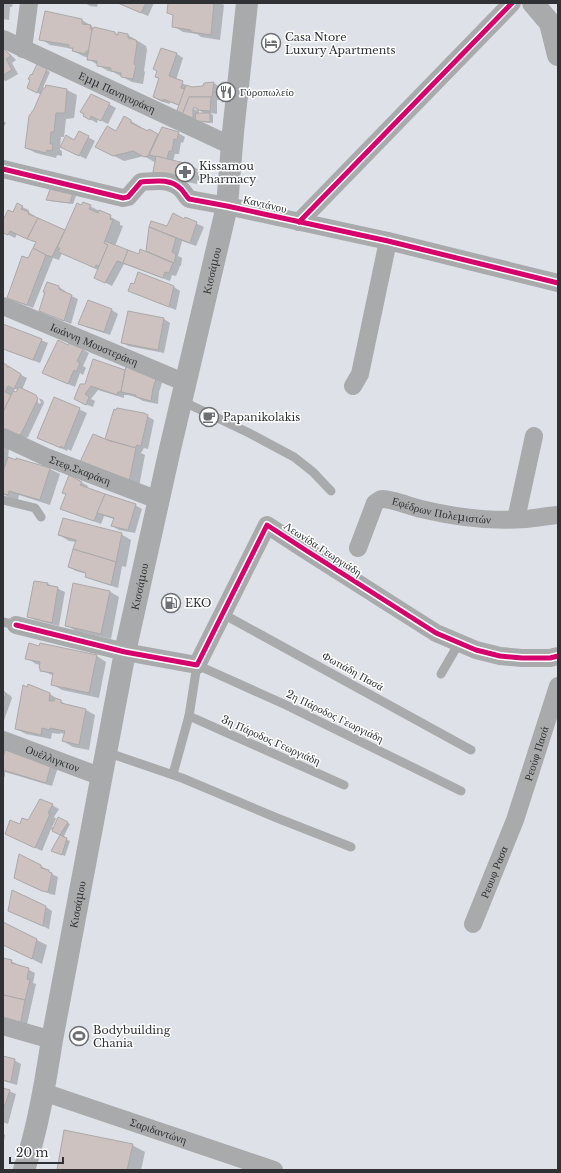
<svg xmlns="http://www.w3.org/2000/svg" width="561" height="1173" viewBox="0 0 561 1173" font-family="'Libre Baskerville',serif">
  <rect width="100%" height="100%" fill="#dee1e7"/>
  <g fill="#0003" fill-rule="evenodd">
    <path d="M3 3H13L12 7H10L9 20 3 19Z"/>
    <path d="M85 3H98L97 7 90 6Z"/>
    <path d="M117 3H154L148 16Z"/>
    <path d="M169 3H220L224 5 220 40 201 37 197 34 183 32 173 26 174 16 168 12Z"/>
    <path d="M82 20 92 26V27L94 28 115 33 119 35H128L146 46 147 50 144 71 145 72 143 84 132 82 113 72 108 71 88 59 89 58 83 56 73 51 74 49 50 45 41 39Z"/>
    <path d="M3 49 9 53 16 60 12 63 18 74 6 81 3 80Z"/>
    <path d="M162 50 177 54 183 58 176 80 192 88 204 87 205 84 214 83 220 87 219 100H217V114L210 113 213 115V123L199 122V124L180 106 170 102V104L160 101 154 97 160 78ZM189 104 198 109V111L188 106ZM199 110 205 114H199Z"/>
    <path d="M38 65 50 72 42 90 46 89 67 90 77 95 74 118 66 119 64 137H61L60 148V150L62 151V156L57 155 56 158 36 153 26 148 35 109 42 95 28 88Z"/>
    <path d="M92 95 116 108 108 124 98 119 97 123 84 116Z"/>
    <path d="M124 117 141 127V129L148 132 149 131 159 136 178 133 185 137 183 143 181 142 179 154H175L173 161 191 166 198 169 197 172 201 174 200 181 197 180V184L166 178 156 163 144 156 124 161 106 152Z"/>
    <path d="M3 121 6 123 3 128Z"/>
    <path d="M79 132 95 141 86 159 68 150Z"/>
    <path d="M65 191 76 196 73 204 50 201 47 199Z"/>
    <path d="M90 206 120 222V225L123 226 115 246 139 255 146 252 151 223 167 227 184 220 185 218 204 227 196 246 182 241 178 256 182 258 181 266H180L176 276 172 275 170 281 124 264 112 286 102 281 98 270 62 253 59 260 53 258 33 308 15 301 8 297 29 260 37 243 17 234 15 238 3 232V224L13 213 22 207 29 210 28 212 35 216 34 217 66 231Z"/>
    <path d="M139 274 174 287 180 291 176 310 136 294 129 290 134 285Z"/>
    <path d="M59 287 65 291V293L78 299 71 324 47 314 40 310Z"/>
    <path d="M89 301 112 310 118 314 110 335 86 327 80 323Z"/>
    <path d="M128 312 164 319 170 323 164 353 128 346 122 342Z"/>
    <path d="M3 325 41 340 48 343 40 363 3 349Z"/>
    <path d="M69 346 82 349 89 353 83 366 86 368 83 375 80 373 75 387 50 376Z"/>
    <path d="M94 360 126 371 161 380 162 383 159 392 158 404 143 401 138 398 128 395H124V398L98 390 91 399 95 401 93 407 82 403Z"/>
    <path d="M3 365 27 378 22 390 35 396 39 404 41 403 39 398 43 400 44 403 28 437 24 439 3 428ZM15 389 18 390 16 393 13 392Z"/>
    <path d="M55 398 87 413 71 451 68 449 67 451 39 438Z"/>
    <path d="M115 411 147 416 154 420 148 449 144 448 141 453 145 455 139 487 81 463 105 440Z"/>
    <path d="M3 445 9 448 8 458 17 461V459L50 469 60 474 50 505 19 495 18 500 8 497 3 494Z"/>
    <path d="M70 476 88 486 87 488 135 505 142 509 135 533 119 530 112 526 114 519 104 516 101 524 68 512 61 508 67 494Z"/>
    <path d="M121 534 131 540 126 567 122 566 118 588 93 580 86 576 87 574 76 571 69 567 76 542 69 541 59 535Z"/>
    <path d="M35 582 48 584 65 592 59 626 35 620 28 616Z"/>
    <path d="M109 591 119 597 111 639 76 631 66 625Z"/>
    <path d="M97 656 106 662 99 698 62 690 52 684 54 676 41 670 40 665 36 664 27 658Z"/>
    <path d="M29 685 50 694 68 706 86 710 95 715 89 750 73 747 63 741 65 734 60 733V734L52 733 51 739 26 734 16 729Z"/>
    <path d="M3 691 11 696 12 698 3 723Z"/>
    <path d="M3 748 58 767 52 786 5 772V777L3 776Z"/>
    <path d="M52 805 59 809 54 817 56 819 52 827 54 828 59 818 70 824 63 838 70 841 65 856 52 851 61 835 51 829 42 851 12 837 20 825 28 822Z"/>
    <path d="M41 866 48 870V872L58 877 55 895 50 894 22 881Z"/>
    <path d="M46 907 52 911 49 929 16 914Z"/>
    <path d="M3 924 47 945 42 964 3 945Z"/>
    <path d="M3 959 11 961 35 973 33 983 36 984 26 1029 3 1022Z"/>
    <path d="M3 1057 14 1060 21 1064 17 1085 3 1081Z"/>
    <path d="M3 1089 9 1091 16 1094 8 1124 3 1122Z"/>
    <path d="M3 1134 5 1135 3 1147Z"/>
    <path d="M132 1145 145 1152 141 1170H58Z"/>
  </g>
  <g fill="#cec2c0" stroke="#aaa9aa">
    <path d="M118 3H146L141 13Z"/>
    <path d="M168 3H214L211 35 191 32V30L172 27 173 15 167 13Z"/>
    <path d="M45 11 82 19V24L91 25 90 29H92L89 51H86V54L72 51 73 48H69V45L39 40Z"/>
    <path d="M94 27 115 32V34L118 35V32L128 34V38L136 40 137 44 134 64 136 65 133 79 121 77V73L111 71V68L97 66V61L87 60 92 29H93Z"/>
    <path d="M3 48 11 56 6 59 12 70 3 75Z"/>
    <path d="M161 48 177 53 169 76 183 81 181 88 185 89 179 105 163 99V101L153 97 159 78 155 77 157 71 153 69Z"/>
    <path d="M37 64 47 69 37 93 27 88 30 80 28 79 31 74 32 75Z"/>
    <path d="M214 82 212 97H189L181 118 175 116 186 85 192 87 203 86 204 83Z"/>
    <path d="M46 85 67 89 65 113H56L54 132H51L50 144H53L52 151 47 150 46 153 25 148 29 116 34 109 43 88H45Z"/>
    <path d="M91 94 110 103 101 121 91 116 90 120 83 116 84 114 80 112Z"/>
    <path d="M189 97H211L210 111 197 110V108H193V121L181 118Z"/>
    <path d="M196 113H210V122L195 121Z"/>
    <path d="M124 116 131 120V123L148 131 149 129 158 134 148 156 144 157 133 151 113 156 95 147 107 126 116 131Z"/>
    <path d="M162 127 179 132 177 140 174 139 172 151H169L167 159 149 155Z"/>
    <path d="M79 131 89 136 79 156 60 147 66 135 74 140Z"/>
    <path d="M156 156 192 165 191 168 195 169 193 178 191 177 190 181 153 172Z"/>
    <path d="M51 187 73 193 70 203 46 200Z"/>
    <path d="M83 202 91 205 89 209 98 213 99 210 111 215 110 219 113 220 104 243 108 245 99 266 96 265 95 268 58 252 60 248H57L77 203 81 205Z"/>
    <path d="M17 203 23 206 21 209 29 212 28 214 38 218 27 239 10 231 8 235 3 233V220L8 210 13 212Z"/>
    <path d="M173 213 184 219 185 217 197 222 190 243 149 227 151 221 167 226Z"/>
    <path d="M38 218 65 230 52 257 46 255 33 248 36 242 27 239Z"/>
    <path d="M149 227 176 238 172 252 176 254 174 263 146 251Z"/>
    <path d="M105 241 128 250 123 263 117 261 105 283 94 278 108 245 104 243Z"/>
    <path d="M33 248 46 255 27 305 7 298 22 256 28 258Z"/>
    <path d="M140 249 173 263 169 273 165 272 163 278 123 263 128 250 139 254Z"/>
    <path d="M138 272 174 286 169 307 128 291 131 283 134 284Z"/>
    <path d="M47 282 59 286V289L72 295 64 321 39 311 45 292H43Z"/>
    <path d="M88 300 112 309 104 332 78 324Z"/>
    <path d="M128 311 164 318 158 350 121 343Z"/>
    <path d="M3 324 42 339 33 360 3 349Z"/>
    <path d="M58 340 68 345 69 343 83 349 77 361 80 363 76 372 74 370 68 384 42 373Z"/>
    <path d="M93 359 125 370 121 392H118L117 395 91 386 85 394 89 397 86 405 74 399 80 384H85Z"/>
    <path d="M3 363 7 365V367L8 368V366L21 374 14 389 8 386 5 392 11 395 3 412Z"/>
    <path d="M126 366 156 379 153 388 151 401 136 397V395L121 392Z"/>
    <path d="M19 387 36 395 38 399 21 434 17 436 3 429V412L13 391 16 392Z"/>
    <path d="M54 397 80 408 64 448 61 446V448L37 438Z"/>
    <path d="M117 408 144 413 148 415 141 446 137 445 135 448 105 439 114 409 116 410Z"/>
    <path d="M93 434 110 441 136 448 129 482 79 464Z"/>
    <path d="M8 457 16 460V458L50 468 40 500 9 491 8 495 3 494V471Z"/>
    <path d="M69 475 82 482 80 485 105 494 94 521 60 509 66 494 62 493Z"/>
    <path d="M105 494 136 504 128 530 111 526 114 518 97 513Z"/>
    <path d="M63 518 122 533 116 562 73 549 76 540 58 535Z"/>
    <path d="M73 549 116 562 111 585 85 577 86 573 68 567Z"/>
    <path d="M34 581 48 583 47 585 58 587 52 623 27 617Z"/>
    <path d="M73 583 110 591 101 634 65 626Z"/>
    <path d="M29 643 39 646 40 643 97 655 89 693 51 685 53 673 40 671V668H39L40 662 25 659Z"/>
    <path d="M28 684 50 693 49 701H54L55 698 61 700V703L86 709 79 745 62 741 65 731 50 728V730L42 728 41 735 15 729 23 685 27 687Z"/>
    <path d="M3 690 6 694 3 701Z"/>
    <path d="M6 748 52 762 46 783 3 770V757Z"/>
    <path d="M40 799 53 804 48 813 50 814 35 848 5 834 10 820 20 824 22 818 28 820Z"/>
    <path d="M58 817 68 822 60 835 52 831Z"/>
    <path d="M60 835 67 838 62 855 51 851Z"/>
    <path d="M19 854 41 865V868L49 870V872L52 873 48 892 42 891 14 878Z"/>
    <path d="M12 890 46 906 43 926 8 911Z"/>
    <path d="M3 922 37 939 32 959 3 945Z"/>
    <path d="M3 958 12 960 11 963 29 968 27 979 30 980 25 1000 3 995Z"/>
    <path d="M3 995 25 1000 20 1026 3 1021Z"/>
    <path d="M3 1056 15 1059 11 1082 3 1080Z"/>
    <path d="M3 1088 10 1090 5 1105H3Z"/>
    <path d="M64 1130 133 1144 127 1170H57Z"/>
  </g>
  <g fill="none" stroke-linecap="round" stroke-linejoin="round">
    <g stroke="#a8aaac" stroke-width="9">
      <path d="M182 401 249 433 294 457 313 472 331 491"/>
      <path d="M3 500 35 508 41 517"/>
      <path d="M223 614 471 750"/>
      <path d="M3 622 16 625"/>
      <path d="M441 674 459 643"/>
      <path d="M189 716 344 785"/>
      <path d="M106 752 182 778 277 818 351 847"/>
      <path d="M173 774 189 716 197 665 286 705 461 791"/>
    </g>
    <g stroke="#a8aaac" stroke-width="18">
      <path id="s1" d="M3 39 232 146"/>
      <path d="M23 49 29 3"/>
      <path d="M3 169 123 198 128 197 141 182C155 181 170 178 181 189 184 192 186 196 189 199L227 206 388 241 558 283"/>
      <path d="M299 222 512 3"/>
      <path id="s2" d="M3 306 186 383"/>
      <path d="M353 386 360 374 388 241"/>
      <path id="s3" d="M3 437 46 457 158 500"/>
      <path d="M516 519 534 436"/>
      <path id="s4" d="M358 548 375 503C378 501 380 499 383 499 392 499 412 507 421 509 455 517 490 522 525 519 536 518 547 516 558 515"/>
      <path d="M16 625 125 652 197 665 267 525 307 551 436 633 476 650 500 656 522 658H550L558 656"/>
      <path id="s5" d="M3 740 102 777"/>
      <path id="s6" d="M473 924 515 820 558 686"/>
      <path d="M3 1026 52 1040"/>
      <path id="s7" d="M43 1092 274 1170"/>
    </g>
    <g stroke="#a8aaac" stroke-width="22">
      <path d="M533 3 550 23 558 55"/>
      <path id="s8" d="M24 1170C38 1128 45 1084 52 1040L125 652 170 449 227 206 233 132 247 3"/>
    </g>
    <g stroke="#fff" stroke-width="8">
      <g id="cycleway">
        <path d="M3 169 123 198 128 197 141 182C155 181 170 178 181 189 184 192 186 196 189 199L227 206 388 241 558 283"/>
        <path d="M299 222 512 3"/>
        <path d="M16 625 125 652 197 665 267 525 307 551 436 633 476 650 500 656 522 658H550L558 656"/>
      </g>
    </g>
    <use href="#cycleway" stroke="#d6006c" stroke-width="5"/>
  </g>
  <defs>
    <g id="hotel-ring" transform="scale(1)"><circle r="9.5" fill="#fff" stroke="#6c6f73" stroke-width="1.5"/><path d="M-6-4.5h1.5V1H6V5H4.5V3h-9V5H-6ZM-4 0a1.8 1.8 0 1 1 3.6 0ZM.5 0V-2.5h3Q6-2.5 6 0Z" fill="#6c6f73"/></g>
    <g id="restaurant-ring" transform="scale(1)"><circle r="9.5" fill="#fff" stroke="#6c6f73" stroke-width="1.5"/><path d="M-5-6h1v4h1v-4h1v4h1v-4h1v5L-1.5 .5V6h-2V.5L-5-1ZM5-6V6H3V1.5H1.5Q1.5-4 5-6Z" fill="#6c6f73"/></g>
    <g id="pharmacy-ring" transform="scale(1)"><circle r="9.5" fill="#fff" stroke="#6c6f73" stroke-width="1.5"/><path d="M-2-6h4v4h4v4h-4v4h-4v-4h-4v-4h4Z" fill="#6c6f73"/></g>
    <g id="cafe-ring" transform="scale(1)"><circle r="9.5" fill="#fff" stroke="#6c6f73" stroke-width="1.5"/><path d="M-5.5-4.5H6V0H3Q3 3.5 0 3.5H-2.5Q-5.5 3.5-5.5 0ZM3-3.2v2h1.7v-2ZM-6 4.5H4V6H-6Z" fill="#6c6f73"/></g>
    <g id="fuel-ring" transform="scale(1)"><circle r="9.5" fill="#fff" stroke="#6c6f73" stroke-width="1.5"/><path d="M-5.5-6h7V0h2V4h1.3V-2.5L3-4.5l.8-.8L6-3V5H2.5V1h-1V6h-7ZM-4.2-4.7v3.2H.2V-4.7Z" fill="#6c6f73"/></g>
    <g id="stadium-ring" transform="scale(1)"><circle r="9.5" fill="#fff" stroke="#6c6f73" stroke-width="1.5"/><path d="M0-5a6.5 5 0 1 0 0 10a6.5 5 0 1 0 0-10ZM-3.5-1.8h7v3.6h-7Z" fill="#6c6f73"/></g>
  </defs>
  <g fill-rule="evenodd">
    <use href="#hotel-ring" x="271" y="43"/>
    <use href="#restaurant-ring" x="226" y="92"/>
    <use href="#pharmacy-ring" x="185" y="172"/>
    <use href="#cafe-ring" x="209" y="417"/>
    <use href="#fuel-ring" x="171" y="603"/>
    <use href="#stadium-ring" x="79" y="1036"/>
  </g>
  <g text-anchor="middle" stroke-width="3" stroke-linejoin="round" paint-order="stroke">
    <g font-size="11" fill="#2f3135" stroke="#fff" text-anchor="start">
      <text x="285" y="41">Casa Ntore<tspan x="285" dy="13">Luxury Apartments</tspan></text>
      <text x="240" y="96">Γύροπωλείο</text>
      <text x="199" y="170">Kissamou<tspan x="199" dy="13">Pharmacy</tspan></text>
      <text x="223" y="421">Papanikolakis</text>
      <text x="185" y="607">EKO</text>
      <text x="93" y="1034">Bodybuilding<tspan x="93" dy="13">Chania</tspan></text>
    </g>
    <g font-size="11" fill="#2f3135" stroke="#fff">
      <text dy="4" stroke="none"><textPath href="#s1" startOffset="126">Εμμ Πανηγυράκη</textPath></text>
      <text transform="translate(265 204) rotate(13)" y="4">Καντάνου</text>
      <text dy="4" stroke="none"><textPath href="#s8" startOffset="919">Κισσάμου</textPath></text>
      <text dy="4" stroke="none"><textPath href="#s2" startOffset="99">Ιωάννη Μουστεράκη</textPath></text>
      <text dy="4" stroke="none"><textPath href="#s3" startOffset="84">Στεφ.Σκαράκη</textPath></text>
      <text dy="4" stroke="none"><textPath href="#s4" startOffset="117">Εφέδρων Πολεμιστών</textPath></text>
      <text transform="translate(323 549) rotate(33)" y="4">Λεωνίδα Γεωργιάδη</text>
      <text dy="4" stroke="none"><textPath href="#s8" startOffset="595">Κισσάμου</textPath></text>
      <text transform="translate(353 671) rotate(29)" y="4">Φωτιάδη Πασά</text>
      <text transform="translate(335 716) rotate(26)" y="4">2η Πάροδος Γεωργιάδη</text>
      <text transform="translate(271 740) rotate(24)" y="4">3η Πάροδος Γεωργιάδη</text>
      <text dy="4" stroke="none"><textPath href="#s6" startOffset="182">Ρεούφ Πασά</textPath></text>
      <text dy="4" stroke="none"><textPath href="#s5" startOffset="53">Ουέλλιγκτον</textPath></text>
      <text dy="4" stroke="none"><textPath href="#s6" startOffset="56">Ρεουφ Ρασα</textPath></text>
      <text dy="4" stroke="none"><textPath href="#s8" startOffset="271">Κισσάμου</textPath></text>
      <text dy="4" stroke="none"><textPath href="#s7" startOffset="122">Σαριδαντώνη</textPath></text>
    </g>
  </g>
  <rect width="561" height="1173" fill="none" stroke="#2f3135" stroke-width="8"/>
  <path d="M10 1157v6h53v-6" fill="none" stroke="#2f3135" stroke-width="2"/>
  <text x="16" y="1157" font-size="12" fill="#2f3135" stroke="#ffffff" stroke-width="3" paint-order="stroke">20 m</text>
</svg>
